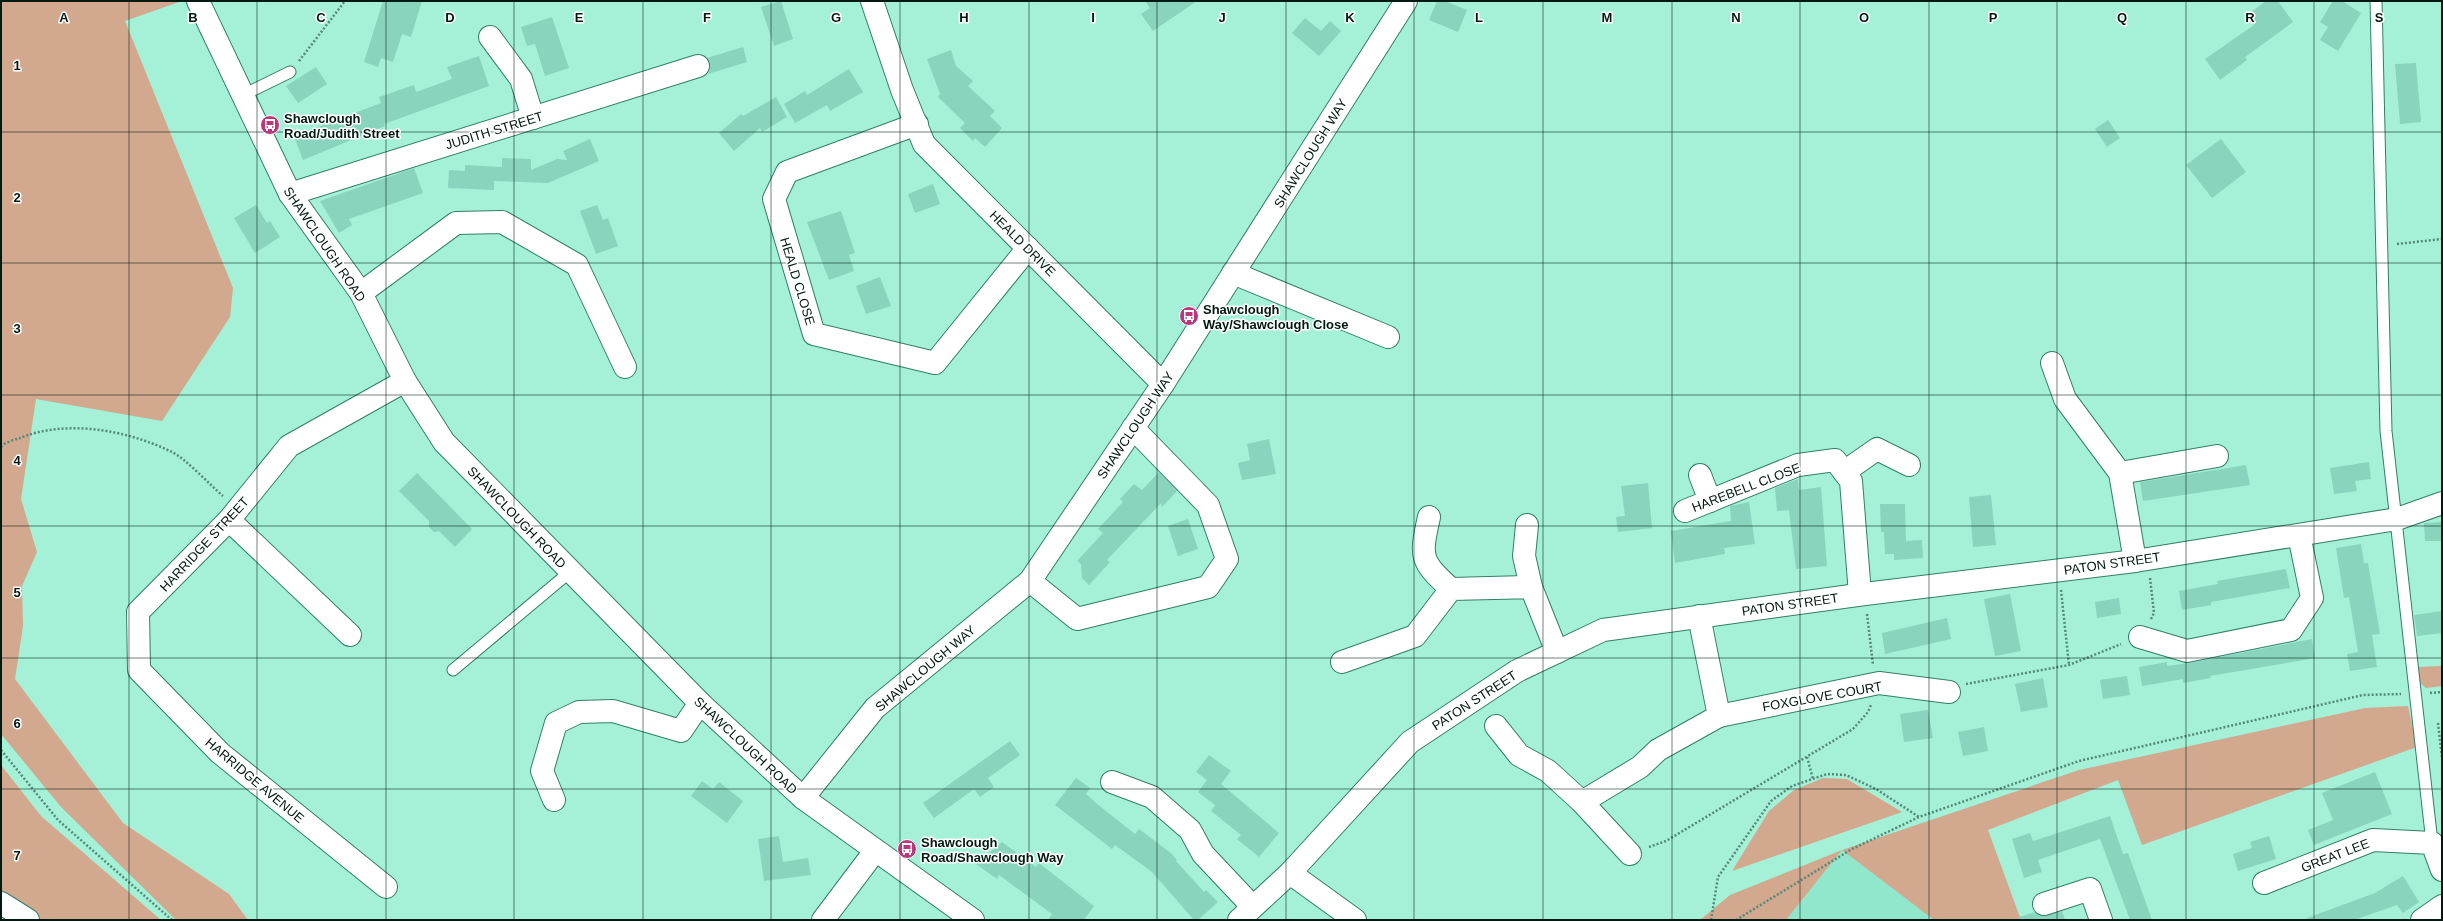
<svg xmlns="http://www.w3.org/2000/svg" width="2443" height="921" viewBox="0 0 2443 921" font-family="Helvetica,sans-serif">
  <rect width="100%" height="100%" fill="#a5f1d8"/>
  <path fill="#90e7cc" d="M1842 850 1934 920H1786Z"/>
  <g fill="#d2a88f">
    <path d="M1 1H182L125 21 233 288 230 317 162 421 36 399 21 499 37 552 22 586 23 626 15 679 123 823 229 894 248 920H176L61 807 1 734Z"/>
    <path d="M2442 666V686L2426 688 2419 682 2416 667Z"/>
    <path d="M2408 706 2417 747 2142 845 2118 780 1988 830 2021 920H1934L1842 850 1786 920H1700L1730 895 1842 850 2079 770 2365 708Z"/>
    <path d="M1 765 41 816 161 920H39L1 896Z"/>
    <path d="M1823 778 1847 779 1902 812 1732 871 1769 811 1794 790Z"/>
  </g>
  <g fill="#89d4bc">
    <path d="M383 1H422L411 37 402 34 393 62 381 58 378 67 364 62Z"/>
    <path d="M781 1 793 39 774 46 761 7Z"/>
    <path d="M1145 1H1197L1153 31 1141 14 1150 8Z"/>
    <path d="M1437 1H1445L1467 10 1458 32 1429 20Z"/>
    <path d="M2266 1H2278L2293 22 2245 57 2247 60 2220 80 2205 59 2254 25 2247 15Z"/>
    <path d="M2333 1H2342L2361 13 2338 51 2320 40 2328 27 2320 22Z"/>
    <path d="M552 17 569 68 545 76 535 44 527 46 521 27Z"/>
    <path d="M1305 18 1321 31 1330 21 1341 31 1319 56 1292 33Z"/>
    <path d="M743 47 747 62 708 74 710 68 707 58Z"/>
    <path d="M951 50 956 66 973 81 968 86 995 111 990 116 1002 128 985 147 975 138 973 141 960 128 965 123 938 97 940 94 927 59Z"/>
    <path d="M479 56 489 86 384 124 385 126 303 160 294 136 381 103 379 97 414 85 416 92 452 79 447 67Z"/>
    <path d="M2416 63 2421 122 2400 124 2395 64Z"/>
    <path d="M316 67 327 84 298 103 286 86Z"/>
    <path d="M849 69 863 92 830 111 827 105 795 123 784 104 805 91 807 95Z"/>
    <path d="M776 97 787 117 762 132 760 128 734 151 719 133 741 114 743 116Z"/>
    <path d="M2108 120 2120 138 2107 147 2095 129Z"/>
    <path d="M590 139 599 161 548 183 494 181V190L448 188 449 170 465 171V165L502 167V158L531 159V170L557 159 567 160 563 151Z"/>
    <path d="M2221 139 2246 172 2212 198 2186 165Z"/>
    <path d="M414 168 423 193 349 219 352 225 339 233 320 201Z"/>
    <path d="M933 184 940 204 915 213 908 194Z"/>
    <path d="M256 205 267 223 270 221 280 237 255 253 234 218Z"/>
    <path d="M597 205 603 220 608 218 618 246 596 254 580 211Z"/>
    <path d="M841 211 855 253 849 255 854 271 829 280 807 222Z"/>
    <path d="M880 277 891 306 866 314 856 286Z"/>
    <path d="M1269 439 1276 474 1242 480 1238 463 1250 460 1247 444Z"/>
    <path d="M2369 462 2371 479 2355 481 2357 491 2334 494 2330 468Z"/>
    <path d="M2246 465 2250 485 2143 501 2140 482Z"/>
    <path d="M1159 472 1177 491 1162 507 1161 503 1107 560 1110 562 1089 585 1082 578 1081 564 1077 561 1103 533 1098 529 1123 502 1120 499 1134 484 1142 490Z"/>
    <path d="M417 473 472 529 455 547 439 531 434 532 429 527V521L399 491Z"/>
    <path d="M1798 479 1799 490 1821 487 1827 566 1796 569 1789 510 1777 511 1775 488Z"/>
    <path d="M1648 483 1652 528 1618 532 1616 517 1625 516 1621 486Z"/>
    <path d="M1991 495 1996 545 1973 547 1969 497Z"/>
    <path d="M1749 502 1755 544 1724 548 1725 554 1675 563 1671 531 1731 521 1730 506Z"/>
    <path d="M1880 504H1905L1906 541 1922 540 1923 558 1894 560V554H1885L1884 532H1881Z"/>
    <path d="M1188 519 1198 549 1178 556 1168 526Z"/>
    <path d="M2442 522V541H2425L2424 523Z"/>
    <path d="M2361 544 2364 563H2368L2380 634 2372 635 2377 667 2350 671 2347 654 2358 652 2349 597 2344 598 2336 548Z"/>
    <path d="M2286 569 2290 588 2211 602V605L2182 610 2179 591 2218 584 2217 581Z"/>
    <path d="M2010 594 2021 651 1995 656 1984 599Z"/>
    <path d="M2119 598 2121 614 2097 618 2095 602Z"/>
    <path d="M2442 611V633L2417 636 2414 615Z"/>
    <path d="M1947 618 1951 639 1885 654 1882 633Z"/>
    <path d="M2312 639 2315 658 2210 676 2211 678 2183 683V679L2142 686 2139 667 2167 662V666L2189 663Z"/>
    <path d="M2127 676 2130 695 2103 699 2100 680Z"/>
    <path d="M2043 678 2048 707 2021 712 2015 684Z"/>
    <path d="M1928 710 1933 738 1904 742 1900 714Z"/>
    <path d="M1984 727 1988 751 1963 756 1958 732Z"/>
    <path d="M1010 741 1020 755 988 778 994 787 980 797 974 789 934 818 923 803Z"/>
    <path d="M1209 755 1231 771 1221 784 1279 833 1259 857 1237 839 1241 835 1211 811 1215 805 1198 792 1207 780 1196 772Z"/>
    <path d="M2375 772 2392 814 2314 845 2308 830 2333 820 2322 793Z"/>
    <path d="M1076 778 1090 788 1086 794 1096 803 1135 834 1139 829 1172 854 1177 860 1176 861 1204 892 1206 890 1218 902 1198 920H1194L1152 872 1115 845 1112 849 1055 805Z"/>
    <path d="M702 781 713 789 719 782 743 801 727 823 691 796Z"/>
    <path d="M2110 816 2123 854 2128 853 2152 920H2130L2100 839 2038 860 2042 872 2024 878 2012 839 2030 833 2033 841Z"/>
    <path d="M779 836 783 862 808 858 811 875 764 881 758 839Z"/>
    <path d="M2269 836 2276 859 2238 871 2233 854 2252 848 2250 842Z"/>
    <path d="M1002 842 1036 867 1039 863 1094 906 1084 920H1048L1052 914 999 875 997 879 976 864Z"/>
    <path d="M2403 876 2419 902 2403 913 2397 905 2354 920H2307V918L2375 893Z"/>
    <path d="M2062 911 2065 920H2020L2019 917 2035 912 2042 916Z"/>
  </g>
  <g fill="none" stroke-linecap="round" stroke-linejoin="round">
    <g stroke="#327e69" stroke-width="13">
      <g id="lane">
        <path d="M2376 1 2386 431 2432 843"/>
        <path d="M243 95 290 72"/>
        <path d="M453 670 571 571"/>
      </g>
    </g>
    <g stroke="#327e69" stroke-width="24">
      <g id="street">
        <path d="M872 1 902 90 924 144 1163 384"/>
        <path d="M490 37 521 79 533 118"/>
        <path d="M917 124 787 172 774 199 814 334 935 363 1028 248"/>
        <path d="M290 194 698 66"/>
        <path d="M1233 273 1388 337"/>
        <path d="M361 293 456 223 502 222 577 265 625 367"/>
        <path d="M2052 363 2065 399 2120 473 2135 561"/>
        <path d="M1844 472 1877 449 1909 465"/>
        <path d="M2120 473 2217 456"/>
        <path d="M1700 475 1710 501"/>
        <path d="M1685 511 1798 465 1835 460 1851 481 1860 594"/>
        <path d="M1429 517C1420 557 1420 561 1451 589"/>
        <path d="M229 520 350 635"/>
        <path d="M1527 525 1524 556 1531 587"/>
        <path d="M1030 581 1077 619 1208 587 1227 559 1208 505 1133 428"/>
        <path d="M1699 616 1719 716"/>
        <path d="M2140 637 2187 651 2291 630 2312 598 2299 535"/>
        <path d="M1342 662 1415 636 1451 589 1531 587 1557 652"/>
        <path d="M1496 726 1519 755 1548 771 1582 802 1630 854"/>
        <path d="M1112 782 1152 797 1190 830 1203 854 1252 906"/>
        <path d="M803 798 875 708 1030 581 1163 384 1406 1"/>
        <path d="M554 800 542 771 556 723 579 712 613 711 681 731 700 703"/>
        <path d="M1582 802 1640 767 1658 750 1719 716 1879 683 1949 692"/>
        <path d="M1290 873 1355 920"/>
        <path d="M2264 883 2373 840 2432 843 2442 870"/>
        <path d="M386 887 220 753 139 670 138 612 229 520 289 446 405 381"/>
        <path d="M1 903 28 920"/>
        <path d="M2044 904 2090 889 2101 920"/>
        <path d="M823 920 875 851"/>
        <path d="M1239 920 1290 873 1410 742 1517 671 1603 630 1865 594 2135 561 2397 519 2442 503"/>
        <path d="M2422 920 2442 906"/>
      </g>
    </g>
    <g stroke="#327e69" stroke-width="24">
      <path id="secondary" d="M198 1 290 194 361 293 405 381 444 442 700 703 803 798 973 920"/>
    </g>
    <g stroke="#558878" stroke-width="2.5" stroke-dasharray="2 2" stroke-linecap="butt">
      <path d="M299 61 345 1"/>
      <path d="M2397 244 2442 239"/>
      <path d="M1 447C5 442 14 440 20 438 67 419 127 430 172 452 186 459 209 484 223 496"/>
      <path d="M2150 578 2154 613 2151 619"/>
      <path d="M2061 590 2069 665"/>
      <path d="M1867 614 1873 665"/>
      <path d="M1966 684 2069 665 2121 644"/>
      <path d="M2430 693 2442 692"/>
      <path d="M2438 723 2442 758"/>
      <path d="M1 750 58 820 172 920"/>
      <path d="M1807 757 1813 779"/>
      <path d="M1649 847 1666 841 1853 729 1868 712 1871 705"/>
      <path d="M1711 920 1718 877 1771 801 1792 786 1827 774 1846 775 1876 789 1919 817"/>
      <path d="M1736 920 1852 849 1919 817 2079 761 2363 695 2401 694"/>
    </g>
    <use href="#lane" stroke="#fff" stroke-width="11"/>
    <use href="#street" stroke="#fff" stroke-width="22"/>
    <use href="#secondary" stroke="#fff" stroke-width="22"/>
  </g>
  <path fill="none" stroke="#001911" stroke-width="1" stroke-opacity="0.55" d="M129 1V920M257 1V920M386 1V920M514 1V920M643 1V920M771 1V920M900 1V920M1029 1V920M1157 1V920M1286 1V920M1414 1V920M1543 1V920M1672 1V920M1800 1V920M1929 1V920M2057 1V920M2186 1V920M2314 1V920M1 132H2442M1 263H2442M1 395H2442M1 526H2442M1 658H2442M1 789H2442"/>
  <defs>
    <g id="bus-disc" transform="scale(1)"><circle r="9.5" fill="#ba377c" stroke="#fff"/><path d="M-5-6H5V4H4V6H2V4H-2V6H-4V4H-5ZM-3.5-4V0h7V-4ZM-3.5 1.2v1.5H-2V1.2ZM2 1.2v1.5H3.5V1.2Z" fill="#fff"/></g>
  </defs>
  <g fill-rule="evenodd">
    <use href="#bus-disc" x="270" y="125"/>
    <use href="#bus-disc" x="1189" y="316"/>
    <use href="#bus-disc" x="907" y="849"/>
  </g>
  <g text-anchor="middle" stroke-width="3" stroke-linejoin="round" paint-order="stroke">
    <g font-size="13" font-weight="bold" fill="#001911" stroke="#fff" text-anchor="start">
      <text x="284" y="123">Shawclough<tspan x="284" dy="15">Road/Judith Street</tspan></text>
      <text x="1203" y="314">Shawclough<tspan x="1203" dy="15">Way/Shawclough Close</tspan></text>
      <text x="921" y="847">Shawclough<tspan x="921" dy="15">Road/Shawclough Way</tspan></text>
    </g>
    <g font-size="13" fill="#001911" stroke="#fff">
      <text transform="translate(494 130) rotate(-17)" y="5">JUDITH STREET</text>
      <text transform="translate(1310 153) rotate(-58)" y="5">SHAWCLOUGH WAY</text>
      <text transform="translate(1023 243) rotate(45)" y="5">HEALD DRIVE</text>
      <text transform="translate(325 244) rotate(56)" y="5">SHAWCLOUGH ROAD</text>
      <text transform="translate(798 281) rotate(73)" y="5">HEALD CLOSE</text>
      <text transform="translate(1135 425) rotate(-56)" y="5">SHAWCLOUGH WAY</text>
      <text transform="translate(1746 487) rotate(-21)" y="5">HAREBELL CLOSE</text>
      <text transform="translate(517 517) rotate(46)" y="5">SHAWCLOUGH ROAD</text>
      <text transform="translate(204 544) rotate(-47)" y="5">HARRIDGE STREET</text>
      <text transform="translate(2112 563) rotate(-8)" y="5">PATON STREET</text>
      <text transform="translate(1790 604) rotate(-8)" y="5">PATON STREET</text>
      <text transform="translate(925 668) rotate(-40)" y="5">SHAWCLOUGH WAY</text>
      <text transform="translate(1822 696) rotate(-10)" y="5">FOXGLOVE COURT</text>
      <text transform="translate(1474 700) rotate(-33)" y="5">PATON STREET</text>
      <text transform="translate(746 745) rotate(43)" y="5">SHAWCLOUGH ROAD</text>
      <text transform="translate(255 780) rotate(40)" y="5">HARRIDGE AVENUE</text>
      <text transform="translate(2335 855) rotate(-21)" y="5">GREAT LEE</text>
    </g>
  </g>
  <g font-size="13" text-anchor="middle" font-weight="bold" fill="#001911" stroke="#fff" stroke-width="3" stroke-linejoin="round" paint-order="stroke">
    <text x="64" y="22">A</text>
    <text x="193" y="22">B</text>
    <text x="321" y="22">C</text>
    <text x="450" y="22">D</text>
    <text x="579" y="22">E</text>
    <text x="707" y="22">F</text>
    <text x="836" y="22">G</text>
    <text x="964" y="22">H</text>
    <text x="1093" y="22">I</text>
    <text x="1222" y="22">J</text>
    <text x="1350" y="22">K</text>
    <text x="1479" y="22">L</text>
    <text x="1607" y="22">M</text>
    <text x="1736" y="22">N</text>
    <text x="1864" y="22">O</text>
    <text x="1993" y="22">P</text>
    <text x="2122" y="22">Q</text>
    <text x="2250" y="22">R</text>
    <text x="2379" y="22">S</text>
    <text x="17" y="70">1</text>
    <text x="17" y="202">2</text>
    <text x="17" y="333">3</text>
    <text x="17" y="465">4</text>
    <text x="17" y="597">5</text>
    <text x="17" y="728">6</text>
    <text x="17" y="860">7</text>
  </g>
  <rect width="2443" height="921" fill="none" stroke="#001911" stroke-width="4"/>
</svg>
